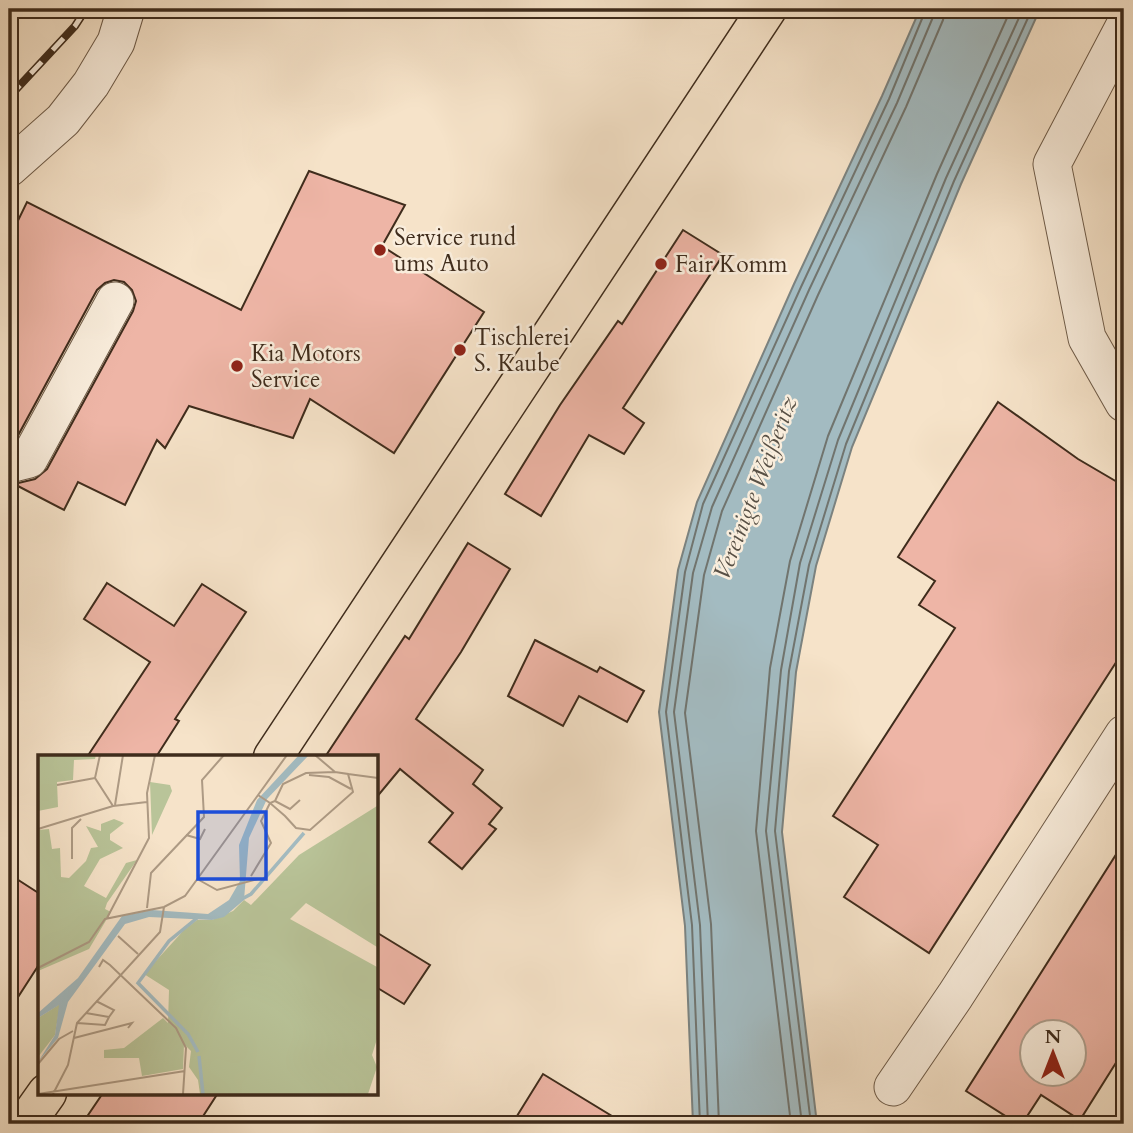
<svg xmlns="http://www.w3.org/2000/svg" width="1133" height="1133" viewBox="0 0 1133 1133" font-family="Cardo,serif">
  <rect width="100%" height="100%" fill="#f6e3c9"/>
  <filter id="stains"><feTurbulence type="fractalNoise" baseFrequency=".00286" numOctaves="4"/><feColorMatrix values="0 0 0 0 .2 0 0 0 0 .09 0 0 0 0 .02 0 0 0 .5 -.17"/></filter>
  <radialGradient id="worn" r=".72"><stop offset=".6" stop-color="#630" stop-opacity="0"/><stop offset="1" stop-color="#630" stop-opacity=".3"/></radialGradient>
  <path fill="#a3bbc1" stroke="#7b827f" stroke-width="2" d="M920 9H1040L961 184 852 447 816 566 796 672 782 832 817 1124H693L685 926 659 712 678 570 697 502 794 284 882 96Z"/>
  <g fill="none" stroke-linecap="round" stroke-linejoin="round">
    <g stroke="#71746e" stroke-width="2">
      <path d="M700 1124 692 925 666 712 685 572 703 504 801 287 889 99 926 9"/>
      <path d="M708 1124 700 925 674 712 693 573 712 507 809 290 897 103 933 17 935 9"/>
      <path d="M719 1124 711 924 685 713 704 575 722 511 818 295 906 107 943 20 945 9"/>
      <path d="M791 1124 756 831 770 668 790 561 828 436 937 174 1011 9"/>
      <path d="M802 1124 766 831 781 670 800 563 838 440 946 178 1023 9"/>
      <path d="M811 1124 775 831 789 671 809 565 846 444 954 181 1032 9"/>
    </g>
    <path stroke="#7b827f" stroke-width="12" d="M1122 1124 1124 1122"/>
  </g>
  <g fill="#eeb5a6" stroke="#3f2c1c" stroke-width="2" fill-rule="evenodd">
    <path d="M309 171 405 205 382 246 484 312 394 453 310 399 293 438 189 406 165 448 157 440 125 505 78 482 64 510 14 484 35 479 47 469 133 311 136 301 132 290 124 282 114 280 105 283 97 290 15 441 9 442V239L27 202 241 310Z"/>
    <path d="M683 230 723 255 623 408 644 423 624 454 589 435 541 516 505 494 560 405 618 321 622 324Z"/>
    <path d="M998 402 1078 459 1124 486V650L929 953 844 897 878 845 833 816 955 628 919 605 935 581 898 557Z"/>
    <path d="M468 543 510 569 461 652 416 719 483 770 473 784 502 808 489 824 496 829 462 869 429 842 453 813 400 769 376 798V757H325L405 636 409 639Z"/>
    <path d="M107 583 174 626 202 584 246 612 175 719 179 721 156 757H87L150 662 84 619Z"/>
    <path d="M535 640 597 672 600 667 644 691 627 722 579 696 563 726 508 696Z"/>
    <path d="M1124 842V1050L1080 1120 1041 1095 1022 1124H1018L966 1091ZM1032 1032H1074V1074H1032Z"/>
    <path d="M9 874 40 894V963L9 1011Z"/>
    <path d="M376 932 430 965 404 1004 376 987Z"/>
    <path d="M543 1074 625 1124H512Z"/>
    <path d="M103 1093H218L198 1124H82Z"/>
  </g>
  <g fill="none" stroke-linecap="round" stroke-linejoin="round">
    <g stroke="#6d5a47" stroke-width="39">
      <g id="minor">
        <path d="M1124 27 1052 164 1087 338 1124 403"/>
        <path d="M9 168 63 120 91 84 116 42 126 9"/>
        <path d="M9 464 29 459 115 301"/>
        <path d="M893 1087 955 996 1124 734"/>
      </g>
    </g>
    <g stroke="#3f2c1c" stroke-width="41">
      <g id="major">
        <path d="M273 757 767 9"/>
        <path d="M25 1124 47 1093"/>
      </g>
    </g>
    <use href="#minor" stroke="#f9eddc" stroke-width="37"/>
    <use href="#major" stroke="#f6e3c9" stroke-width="38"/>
    <g stroke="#3f2c1c" stroke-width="8">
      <path id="rail" d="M9 97 75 26 86 9"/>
    </g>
    <use href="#rail" stroke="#f9eddc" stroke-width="5" stroke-dasharray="16" stroke-linecap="butt"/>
  </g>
  <g fill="#8f2418" stroke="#f9eddc" stroke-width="2.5">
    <circle cx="380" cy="250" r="7"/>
    <circle cx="661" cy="264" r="7"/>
    <circle cx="460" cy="350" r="7"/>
    <circle cx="237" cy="366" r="7"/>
  </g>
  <g text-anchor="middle" stroke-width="5" stroke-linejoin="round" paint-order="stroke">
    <g font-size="23" fill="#3f2c1c" stroke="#f9eddc" text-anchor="start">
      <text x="394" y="245">Service rund<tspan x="394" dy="26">ums Auto</tspan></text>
      <text x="675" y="272">Fair Komm</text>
      <text x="474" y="345">Tischlerei<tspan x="474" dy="26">S. Kaube</tspan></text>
      <text x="251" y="361">Kia Motors<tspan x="251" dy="26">Service</tspan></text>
    </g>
    <g font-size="24" font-style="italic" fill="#585045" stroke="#f9eddc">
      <text transform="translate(755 488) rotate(-69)" y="8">Vereinigte Weißeritz</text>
    </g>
  </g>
  <g transform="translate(38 755)">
    <rect width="340" height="340" fill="#f6e3c9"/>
    <path d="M0 0H58L57 4 36 5 35 25 19 27 20 52 0 56ZM112 27 132 30 134 36 114 80ZM339 51V192L268 148 252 164 339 212V284L334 300 339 312 330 339H162L160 325 151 312 153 296 146 289 145 314 104 321 101 303H66V295L86 293 125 263 130 268 131 235 106 219 146 175 159 165H174L195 156 206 145 213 150 261 100ZM76 64 86 68 72 79V85L85 93 62 104 46 131 68 143 88 108 99 105 69 148 67 154 73 157 51 194 0 216V75L11 74 14 94 22 93 23 122 31 123 48 106 53 93 60 92 48 71 63 76V69ZM22 249 17 280 0 302V263Z" fill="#b9c499"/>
    <path d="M261 0H271L229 44 211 83 206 145 186 162 174 165 111 162 87 169 30 247 20 283 0 307 17 280 21 250 0 263V258L40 223 84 161 114 155 170 159 191 145 202 126 201 90 219 45Z" fill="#a3bbc1"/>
    <path fill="none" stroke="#a3bbc1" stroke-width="3.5" d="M204 144 213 139 266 78M159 163 131 186 100 228 150 279 160 297M161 301 165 339"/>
    <path fill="none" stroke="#ad9a84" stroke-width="2" d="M62 0 57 23 75 51M277 0 297 17M310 19 340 23M271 20 291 22 313 34M19 30 57 23M237 46 252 54 262 45M77 50 85 0M0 74 75 51 109 47M148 80 162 84 167 74M34 104V73L43 64M213 121 233 88 223 66 232 48 237 46 245 29 268 18 297 17 310 19 315 37 272 75 258 73 247 61 232 48 220 40M161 125 179 135 220 124M109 153 113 118 166 62 164 25 186 0M69 163 111 83 109 38 117 0M80 181 100 199M61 212 65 205 72 210 138 273 148 293 145 339M0 213 51 187 67 164 126 152 147 141 249 0M58 246 76 255 71 262M39 268 67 270 71 262 48 258M36 283 94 268 90 273M0 309 21 284 35 276M0 339 147 316M15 339 30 310 39 268 122 177 126 152"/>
    <path fill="#1d4ed8" fill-opacity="0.15" stroke="#1d4ed8" stroke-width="3.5" d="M160 57H228V124H160Z"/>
    <rect width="340" height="340" fill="none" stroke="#3f2c1c" stroke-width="3.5"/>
  </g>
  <rect width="1133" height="1133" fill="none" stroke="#f6e3c9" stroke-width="35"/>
  <rect x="10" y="10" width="1112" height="1112" fill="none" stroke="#3f2c1c" stroke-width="3.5"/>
  <rect x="18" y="18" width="1098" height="1098" fill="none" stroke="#3f2c1c" stroke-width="2"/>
  <g transform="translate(1053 1053)"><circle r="33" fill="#f9eddc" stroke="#afa08f" stroke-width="2"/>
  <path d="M0-5L12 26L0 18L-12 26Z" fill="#8f2418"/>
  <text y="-10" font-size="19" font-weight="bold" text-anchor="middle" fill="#3f2c1c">N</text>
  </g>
  <rect width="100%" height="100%" filter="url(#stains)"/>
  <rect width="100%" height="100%" fill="url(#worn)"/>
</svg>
